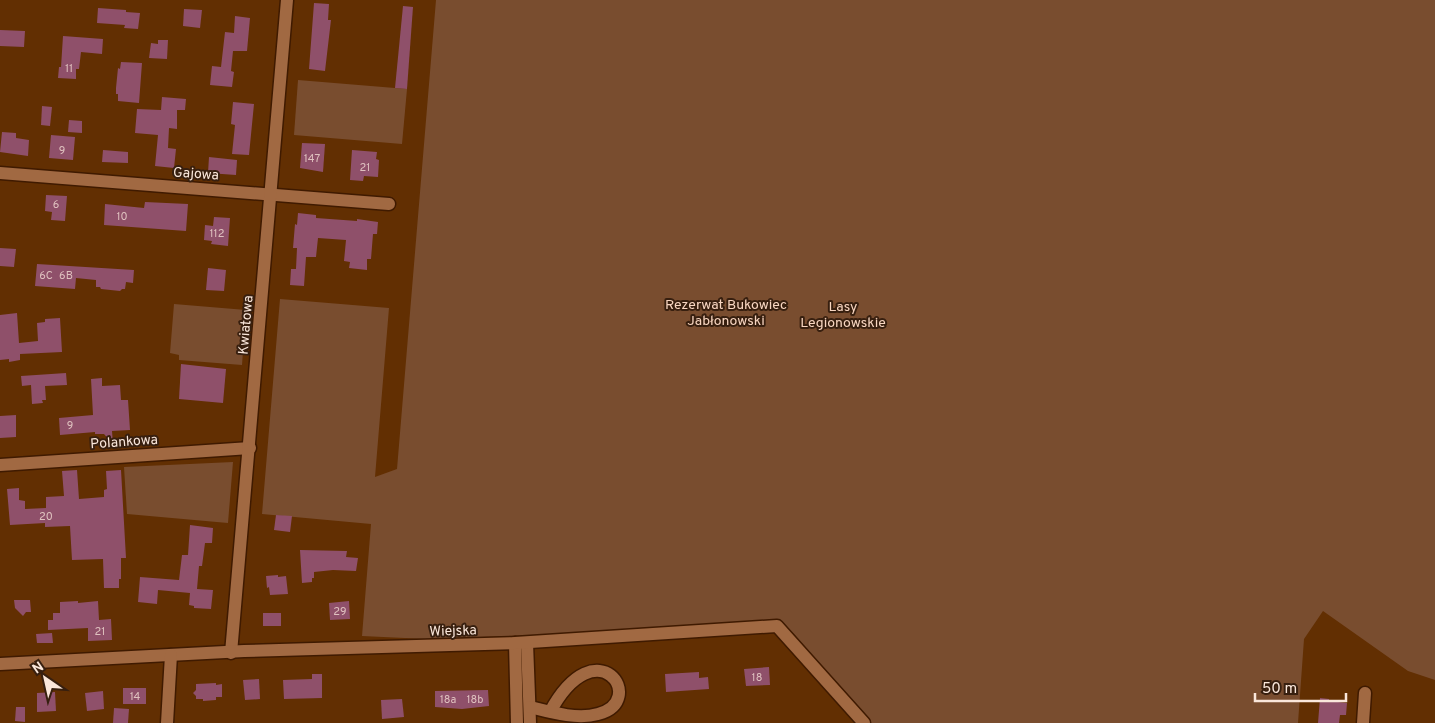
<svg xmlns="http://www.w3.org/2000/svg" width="1435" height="723" viewBox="0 0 1435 723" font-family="Overpass,sans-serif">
  <rect width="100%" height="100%" fill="#622f02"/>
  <g fill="#794d2f">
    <path d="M436 0H1435V680L1408 671 1323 611 1304 639 1298 723H870L794 634 781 622 649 631 426 639 362 636 371 524 262 514 280 299 389 308 375 477 397 469Z"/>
    <path d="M298 80 407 89 402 144 294 135Z"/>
    <path d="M174 304 246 310 242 365 179 360V355L170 353Z"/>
    <path d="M233 462 228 523 127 514 124 467Z"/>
  </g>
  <g fill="#8f506a">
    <path d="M314 3 329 4 328 20H331L325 71 309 69Z"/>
    <path d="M403 6 413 7 407 89 395 88Z"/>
    <path d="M98 8 126 10V12L140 13 138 29 124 28 125 25 97 23Z"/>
    <path d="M184 9 202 10 200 28 183 26Z"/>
    <path d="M235 16 250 18 247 51H233L231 71 234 72 232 87 210 85 212 66 221 67 225 32 234 33Z"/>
    <path d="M0 30 25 31 24 47 0 46Z"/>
    <path d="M63 36 103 39 102 54 81 52 79 69H76V79L58 78 59 67H61Z"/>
    <path d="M158 40H168L167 59 149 58 151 43 158 44Z"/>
    <path d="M121 62 142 63 139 103 118 101V94H116V88L118 68 120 69Z"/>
    <path d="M162 97 186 99 185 110H177V129L169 128 168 148 176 149 174 168 155 166 158 135 135 133 137 109 161 110Z"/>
    <path d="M233 102 254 104 249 155 232 154 235 125 231 124Z"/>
    <path d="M42 106 52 107 50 126 41 125Z"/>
    <path d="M69 120 82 121V133L68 132Z"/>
    <path d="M2 132 16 133V138L29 140 28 156 0 152Z"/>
    <path d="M51 135 75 137 73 160 49 158Z"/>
    <path d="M302 143 325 144 323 172 300 168Z"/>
    <path d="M103 150 128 152V163L102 162Z"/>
    <path d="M352 150 377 152 376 159 379 160 378 177 364 176 363 181 350 180Z"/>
    <path d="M209 157 237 160 236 175 208 173Z"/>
    <path d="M46 195 67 196 65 221 51 220 52 212 45 211Z"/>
    <path d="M145 202 188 204 186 231 104 225 105 204 144 208Z"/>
    <path d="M298 213 316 215V218L357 221V219L378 222 377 234H373L371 259H367V270L349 268 350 262 344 261 346 240 318 238 316 257H306L304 286 290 285 291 269H296L297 248H293L295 224 297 225Z"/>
    <path d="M214 217 230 218 228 246 211 244 212 241 204 240 205 225 213 226Z"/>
    <path d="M0 248 16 249 14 267 0 266Z"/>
    <path d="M37 264 134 270 133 283 126 282 125 289H122L120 291 101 289 100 287H96V280L76 278 75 289 35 286Z"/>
    <path d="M208 268 226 270 224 291 206 290Z"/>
    <path d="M17 313 19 343 38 341 37 323 45 322V319L60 318 62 352 20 354V360L9 362V359L0 360V315Z"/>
    <path d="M181 364 226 369 223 403 179 399Z"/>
    <path d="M66 373 67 385 45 386 46 400H42L43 403 32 404 31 385 22 386 21 376Z"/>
    <path d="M102 378V386L120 385 121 400H128L130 430 112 431 113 444 104 434H95V432L60 435 59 418 93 415 91 379Z"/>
    <path d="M16 415V437L0 438V416Z"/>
    <path d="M77 470 79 499 104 497V490L107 489 106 471 121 470 126 558H121V579H119V588H104L103 559 72 560 70 526 45 527V523L10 525 7 489 19 488V500L25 501V509L46 508V497L64 496 62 471Z"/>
    <path d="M276 515 292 516 290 532 274 530Z"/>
    <path d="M190 525 213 528 212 543H205L202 566H199L197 589 213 590 211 609 194 608V606L189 605 190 593 158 590 157 604 138 602 140 577 179 580 182 555H188Z"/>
    <path d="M300 550 347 551 346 557 358 558 356 571 333 570 314 572V578H312V582L302 583Z"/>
    <path d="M278 575V577L286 576 288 594 270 595 269 587 267 588 266 576Z"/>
    <path d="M14 600H30L31 612H26L23 616 15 608Z"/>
    <path d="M78 601V603L98 601 99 620 111 619 112 640 88 641V628L48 630V620H53V613H60V602Z"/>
    <path d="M349 601 350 619 330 620 329 603Z"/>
    <rect x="263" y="613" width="18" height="13"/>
    <path d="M52 633 53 643H37L36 634Z"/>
    <path d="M769 667 770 685 746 686 744 669Z"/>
    <path d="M699 672V678L708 677 709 689 666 692 665 674Z"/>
    <path d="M312 674H322V698L284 699 283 680 312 679Z"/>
    <path d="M259 679 260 699 245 700 243 680Z"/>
    <path d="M216 683V685L222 684V697H216V700L203 701V699H196V696L193 693 196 690V684Z"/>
    <rect x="123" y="688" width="23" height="16"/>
    <path d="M488 690 489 706 462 709 435 707V691Z"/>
    <path d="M103 691 104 709 87 711 85 693Z"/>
    <path d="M55 692 56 711 37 712V693Z"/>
    <path d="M1320 698 1329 699V701L1347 703 1346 715H1340L1339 723H1318Z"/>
    <path d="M402 699 404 717 382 719 381 700Z"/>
    <path d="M16 707H25V722L15 721Z"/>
    <path d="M114 708 129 709 128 723H113Z"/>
  </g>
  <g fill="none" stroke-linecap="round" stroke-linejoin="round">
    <g stroke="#3f1a00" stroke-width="15">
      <g id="minor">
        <path d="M0 173 389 204"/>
        <path d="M0 465 250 448"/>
        <path d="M515 643 517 723"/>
        <path d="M527 643 530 723"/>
        <path d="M231 653 287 0"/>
        <path d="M0 664 244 651 515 643 777 626 864 723"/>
        <path d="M530 707C550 712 577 720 598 714 649 701 597 625 550 712"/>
        <path d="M167 723 171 655"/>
        <path d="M1363 723 1365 693"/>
      </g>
    </g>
    <use href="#minor" stroke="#a16942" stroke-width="12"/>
  </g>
  <g text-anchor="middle" stroke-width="4" stroke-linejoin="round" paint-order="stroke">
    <g font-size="11" fill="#dfc1bf">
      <text x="69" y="72">11</text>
      <text x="62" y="154">9</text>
      <text x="312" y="162">147</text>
      <text x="365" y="171">21</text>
      <text x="56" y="208">6</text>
      <text x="122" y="220">10</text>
      <text x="217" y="237">112</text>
      <text x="46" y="279">6C</text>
      <text x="66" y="279">6B</text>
      <text x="70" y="429">9</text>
      <text x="46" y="520">20</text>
      <text x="340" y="615">29</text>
      <text x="100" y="635">21</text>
      <text x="757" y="681">18</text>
      <text x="135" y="700">14</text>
      <text x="448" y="703">18a</text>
      <text x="475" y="703">18b</text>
    </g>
    <g font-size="14" fill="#fae7db" stroke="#371f0f">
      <text transform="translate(196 173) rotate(4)" y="5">Gajowa</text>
      <text transform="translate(245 325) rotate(-85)" y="5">Kwiatowa</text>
      <text transform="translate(124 441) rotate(-4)" y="5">Polankowa</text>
      <text transform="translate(453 630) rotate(-2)" y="5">Wiejska</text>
    </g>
    <g font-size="14" fill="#f8d6c1" stroke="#371f0f">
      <text x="726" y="309">Rezerwat Bukowiec<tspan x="726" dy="16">Jabłonowski</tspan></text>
      <text x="843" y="311">Lasy<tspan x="843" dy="16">Legionowskie</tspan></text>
    </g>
  </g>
  <g transform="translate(45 678) rotate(326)" stroke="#371f0f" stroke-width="4" paint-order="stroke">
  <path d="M0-4L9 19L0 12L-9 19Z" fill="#fae7db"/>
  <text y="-8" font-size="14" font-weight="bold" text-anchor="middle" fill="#fae7db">N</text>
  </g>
  <path d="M1255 693v8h91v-8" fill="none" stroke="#fae7db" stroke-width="2.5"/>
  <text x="1262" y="693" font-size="15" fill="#fae7db" stroke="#371f0f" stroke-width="4" paint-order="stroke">50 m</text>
</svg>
